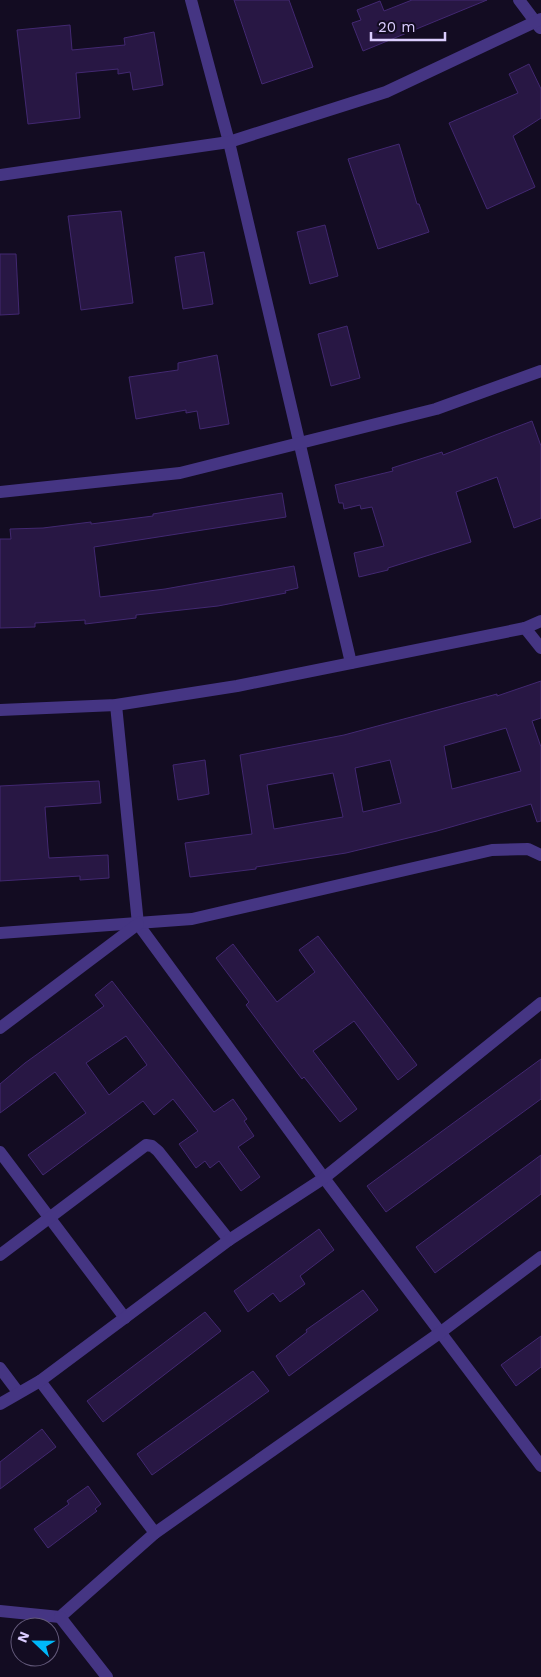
<svg xmlns="http://www.w3.org/2000/svg" width="541" height="1677" viewBox="0 0 541 1677" font-family="'Work Sans',sans-serif">
  <rect width="100%" height="100%" fill="#130c22"/>
  <g fill="#281744" stroke="#422871" fill-rule="evenodd">
    <path d="M234 0H289L313 67 262 84Z"/>
    <path d="M412 0H487L363 51 352 23 361 20 357 10 380 1 384 11Z"/>
    <path d="M70 25 72 50 125 45 124 38 154 32 163 85 133 90 130 72 118 74V69L76 73 80 118 28 124 17 30Z"/>
    <path d="M529 64 541 89V118L513 136 535 187 487 209 449 123 518 93 509 74Z"/>
    <path d="M399 144 417 204H419L429 232 378 249 348 159Z"/>
    <path d="M121 211 133 303 81 310 68 216Z"/>
    <path d="M325 225 338 276 310 284 297 232Z"/>
    <path d="M204 252 213 304 183 309 175 257Z"/>
    <path d="M0 254H16L19 314 0 315Z"/>
    <path d="M347 326 360 378 331 386 318 334Z"/>
    <path d="M217 355 229 424 200 429 197 411 186 413V410L136 419 129 377 178 370V363Z"/>
    <path d="M532 421 541 446V518L514 528 497 477 456 492 471 542 388 568V570L359 577 354 553 384 546 372 507 361 509 360 505 344 509 343 503H339L335 485 393 471 392 468 442 452 443 455Z"/>
    <path d="M282 493 286 517 94 547 100 597 165 589 294 566 298 588 285 591 286 593 218 606 136 615V618L85 624V620L35 623V627L0 628V539H11L10 529 43 528 91 522V524L153 516V514Z"/>
    <path d="M541 681V718L532 721 541 747V821L537 822 531 804 437 831 346 853 256 867V869L190 877 185 843 252 834 240 755 344 735 497 694V696ZM506 728 521 771 452 789 444 746ZM390 760 401 803 363 812 355 768ZM333 773 343 817 274 829 267 785Z"/>
    <path d="M205 760 209 794 178 800 173 765Z"/>
    <path d="M99 781 101 803 45 807 48 848 49 858 108 855 109 878 80 880V876L0 881V786Z"/>
    <path d="M318 936 417 1065 398 1080 354 1021 313 1051 357 1109 340 1122 304 1077 302 1079 278 1048 246 1005 249 1002 216 958 233 944 277 1002 315 972 299 950Z"/>
    <path d="M112 981 214 1112 233 1099 247 1119 244 1121 254 1136 238 1147 260 1177 241 1191 219 1161 210 1168 205 1161 196 1168 179 1144 198 1131 173 1099 154 1115 143 1101 43 1175 28 1155 86 1113 55 1072 0 1113V1084L25 1063 104 1006 95 995ZM126 1036 147 1065 109 1095 86 1063Z"/>
    <path d="M541 1059V1099L386 1212 367 1186Z"/>
    <path d="M541 1155V1194L435 1273 416 1247Z"/>
    <path d="M319 1229 334 1250 300 1276 305 1284 280 1302 273 1293 248 1312 234 1291Z"/>
    <path d="M363 1290 378 1310 289 1376 276 1356 307 1332 306 1330Z"/>
    <path d="M205 1312 221 1331 103 1422 87 1401Z"/>
    <path d="M541 1336V1367L516 1386 501 1365Z"/>
    <path d="M253 1371 269 1391 152 1475 137 1454Z"/>
    <path d="M42 1429 56 1447 0 1489V1462Z"/>
    <path d="M88 1486 101 1504 95 1509 97 1511 48 1548 34 1529 69 1504 67 1501Z"/>
  </g>
  <g fill="none" stroke-linecap="round" stroke-linejoin="round">
    <g stroke="#453583" stroke-width="12">
      <path d="M191 0 229 142 351 663"/>
      <path d="M519 0 540 28"/>
      <path d="M0 175 229 142 386 92 541 19"/>
      <path d="M0 492 180 473 436 409 541 371"/>
      <path d="M525 628 541 648"/>
      <path d="M116 705 138 924 324 1178 541 1466"/>
      <path d="M0 710 116 705 237 686 525 628 541 621"/>
      <path d="M0 933 192 919 492 850 528 849 541 855"/>
      <path d="M0 1028 138 924"/>
      <path d="M0 1152 125 1318"/>
      <path d="M0 1255 146 1145 152 1146 158 1151 229 1240"/>
      <path d="M0 1368 18 1392"/>
      <path d="M40 1381 155 1533"/>
      <path d="M0 1404 40 1381 229 1240 324 1178 541 1003"/>
      <path d="M0 1611 60 1617 155 1533 441 1332 541 1257"/>
      <path d="M60 1617 107 1677"/>
    </g>
  </g>
  <g transform="translate(35 1642) rotate(292)"><circle r="24" fill="#130c22" stroke="#63597a"/>
  <path d="M0-4L9 19L0 12L-9 19Z" fill="#00b7f8"/>
  <text y="-8" font-size="14" font-weight="bold" text-anchor="middle" fill="#dbcdff">N</text>
  </g>
  <path d="M371 32v8h74v-8" fill="none" stroke="#dbcdff" stroke-width="2.5"/>
  <text x="378" y="32" font-size="15" fill="#dbcdff" stroke="#130c22" stroke-width="4" paint-order="stroke">20 m</text>
</svg>
